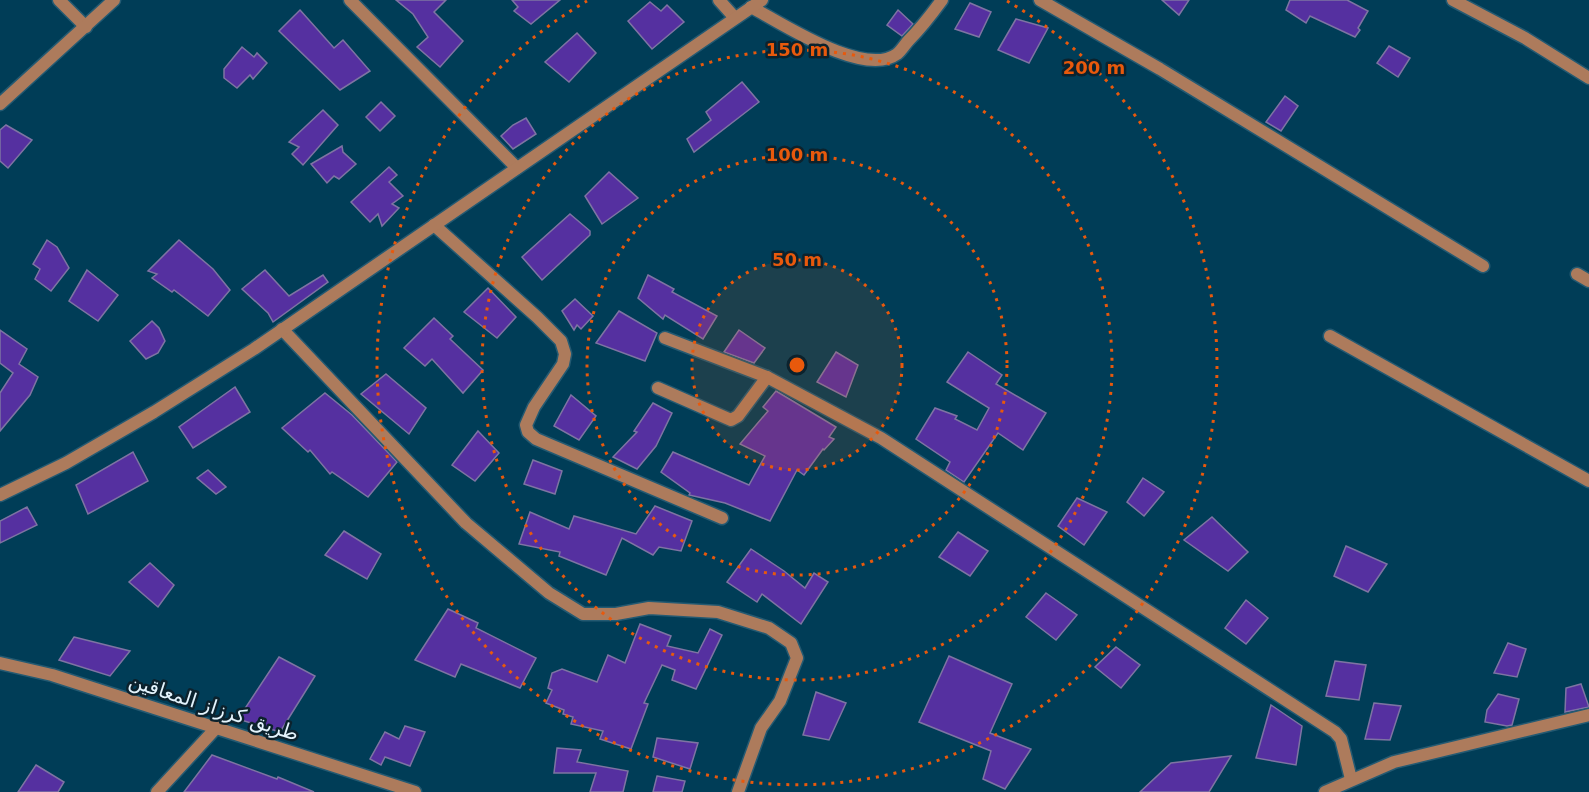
<svg xmlns="http://www.w3.org/2000/svg" width="1589" height="792" viewBox="0 0 1589 792" font-family="'DejaVu Sans',Vazirmatn,sans-serif">
  <rect width="100%" height="100%" fill="#003d57"/>
  <g fill="#5530a0" stroke="#7e74a3" stroke-width="1.5">
    <path d="M396 0H446L434 12 463 41 440 67 417 47 428 37 413 14Z"/>
    <path d="M512 0H560L531 24 514 11 518 7Z"/>
    <path d="M1162 0H1189L1179 15Z"/>
    <path d="M1290 0H1347L1368 11 1358 28 1360 30 1355 37 1310 16 1306 23 1286 10Z"/>
    <path d="M650 2 661 11 667 5 684 22 652 49 628 21Z"/>
    <path d="M970 3 991 12 979 37 955 29Z"/>
    <path d="M300 10 334 48 343 40 370 71 340 90 279 31Z"/>
    <path d="M898 10 913 24 902 36 887 25Z"/>
    <path d="M1016 19 1048 28 1029 63 998 50Z"/>
    <path d="M577 33 596 53 569 82 545 62Z"/>
    <path d="M1389 46 1410 58 1398 77 1377 63Z"/>
    <path d="M242 47 254 57 257 53 267 63 253 79 250 75 237 88 224 78V69Z"/>
    <path d="M742 82 759 102 694 152 687 139 711 120 706 112Z"/>
    <path d="M1285 96 1298 106 1281 131 1266 122Z"/>
    <path d="M381 102 395 116 380 131 366 117Z"/>
    <path d="M323 110 338 125 303 165 292 154 299 147 289 142Z"/>
    <path d="M526 118 536 134 513 149 501 136 513 125Z"/>
    <path d="M6 125 32 140 8 168 0 161V130Z"/>
    <path d="M342 146 343 152 356 164 339 179 334 176 327 183 311 164Z"/>
    <path d="M389 167 397 175 389 182 403 196 392 204 399 208 382 226 378 214 370 222 351 202Z"/>
    <path d="M609 172 638 198 602 224 585 196Z"/>
    <path d="M570 214 590 231V235L542 280 522 257Z"/>
    <path d="M47 240 57 247 69 268 51 291 35 279 40 269 33 264Z"/>
    <path d="M179 240 213 269 230 290 208 316 174 290 172 292 152 278 157 274 148 271Z"/>
    <path d="M87 270 118 295 98 321 69 301Z"/>
    <path d="M265 270 289 296 323 275 328 282 273 322 268 313 242 289Z"/>
    <path d="M648 275 674 289 672 292 717 316 703 339 665 315 663 319 638 298Z"/>
    <path d="M488 288 516 317 497 338 464 312Z"/>
    <path d="M575 299 593 316 581 329 577 325 574 330 562 311Z"/>
    <path d="M619 311 657 333 645 361 596 343Z"/>
    <path d="M434 318 453 336 450 339 483 370 463 393 432 359 425 366 404 348Z"/>
    <path d="M152 321 159 328 165 341 158 353 146 359 130 341Z"/>
    <path d="M0 330 27 349 19 364 38 377 30 395 0 431V393L13 373 0 363Z"/>
    <path d="M739 330 765 348 754 363 724 352Z"/>
    <path d="M836 352 858 365 846 397 817 382Z"/>
    <path d="M968 352 1002 375 996 384 1046 413 1023 450 998 433 964 482 946 470 950 462 916 439 935 408 957 416 955 419 977 430 989 408 947 382Z"/>
    <path d="M386 374 426 408 409 434 361 394Z"/>
    <path d="M235 387 250 412 193 448 179 427Z"/>
    <path d="M776 391 836 427 829 437 834 439 824 450 823 449 804 475 797 470 770 521 725 503 689 495 690 493 661 472 673 452 749 485 765 456 740 444 768 411 763 407Z"/>
    <path d="M325 393 352 415 397 462 368 497 332 472 330 474 310 450 308 452 282 428Z"/>
    <path d="M571 395 596 416 579 440 554 426Z"/>
    <path d="M653 403 672 413 656 446 637 469 613 457 637 432 634 431Z"/>
    <path d="M478 431 499 453 475 481 452 465Z"/>
    <path d="M133 452 148 481 88 514 76 485Z"/>
    <path d="M533 460 562 471 555 494 524 484Z"/>
    <path d="M208 470 226 487 216 494 197 478Z"/>
    <path d="M1143 478 1164 492 1144 516 1127 502Z"/>
    <path d="M1077 498 1107 512 1084 545 1058 526Z"/>
    <path d="M655 506 692 521 681 551 659 547 653 555 622 538 606 575 559 556 560 552 519 544 530 512 569 529 574 516 636 534Z"/>
    <path d="M27 507 37 525 0 543V521Z"/>
    <path d="M1212 517 1248 552 1228 571 1184 540Z"/>
    <path d="M344 531 381 554 367 579 325 555Z"/>
    <path d="M958 532 988 551 970 576 939 557Z"/>
    <path d="M1346 546 1387 564 1368 592 1334 576Z"/>
    <path d="M751 549 784 571 805 588 814 573 828 582 801 624 762 594 757 602 727 582Z"/>
    <path d="M150 563 174 585 158 607 129 582Z"/>
    <path d="M1046 593 1077 615 1056 640 1026 617Z"/>
    <path d="M1246 600 1268 618 1246 644 1225 628Z"/>
    <path d="M448 609 478 623 476 628 536 658 520 688 461 664 455 677 415 660Z"/>
    <path d="M640 624 671 636 667 646 698 653 710 629 722 635 696 689 672 680 675 670 662 665 644 703 648 704 631 749 600 739 603 731 571 724 573 717 563 714 564 710 546 703 552 690 548 688 552 673 562 669 597 682 608 655 625 663Z"/>
    <path d="M74 637 130 651 110 676 59 660Z"/>
    <path d="M1508 643 1526 649 1517 677 1494 673Z"/>
    <path d="M1116 647 1140 665 1121 688 1095 667Z"/>
    <path d="M949 656 1012 684 990 733 1031 749 1005 789 983 779 991 751 919 722Z"/>
    <path d="M279 657 315 676 280 732 238 719Z"/>
    <path d="M1335 661 1366 665 1359 700 1326 696Z"/>
    <path d="M1581 684 1589 707 1565 712 1566 688Z"/>
    <path d="M816 692 846 703 829 740 803 735Z"/>
    <path d="M1498 694 1519 699 1512 725 1507 726 1485 722 1487 710Z"/>
    <path d="M1374 703 1401 706 1390 740 1365 739Z"/>
    <path d="M1271 705 1302 726 1296 765 1256 758Z"/>
    <path d="M405 726 425 732 410 766 385 757 381 765 370 759 385 732 399 739Z"/>
    <path d="M657 738 698 743 690 769 653 757Z"/>
    <path d="M557 748 581 750 577 762 628 771 623 792H590L596 773H554Z"/>
    <path d="M212 755 277 779 278 777 314 792H184Z"/>
    <path d="M1231 756 1209 792H1140L1171 763Z"/>
    <path d="M36 765 64 782 58 792H18Z"/>
    <path d="M657 776 685 781 682 792H653Z"/>
  </g>
  <g fill="none" stroke-linecap="round" stroke-linejoin="round">
    <g stroke="#245a72" stroke-width="15">
      <g id="minor">
        <path d="M59 0 86 27"/>
        <path d="M350 0 517 168"/>
        <path d="M719 0 735 18"/>
        <path d="M1040 0 1160 69 1483 266"/>
        <path d="M1453 0 1525 38 1589 78"/>
        <path d="M751 7C783 24 864 78 897 54 902 50 905 44 909 40 922 27 931 15 942 0"/>
        <path d="M0 104 114 0"/>
        <path d="M434 225 537 317 561 341 565 354 563 364 534 407 526 425 528 432 536 439 722 518"/>
        <path d="M1577 274 1589 281"/>
        <path d="M282 329 466 523 549 593 583 614H616L649 608 718 612 769 628 791 643 797 658 780 701 761 728 738 792"/>
        <path d="M1330 336 1589 481"/>
        <path d="M665 338 767 377 881 438 1335 732 1341 739 1351 779"/>
        <path d="M658 388 731 420 738 416 767 377"/>
        <path d="M157 792 217 727"/>
        <path d="M1325 792 1394 762 1589 715"/>
      </g>
    </g>
    <g stroke="#245a72" stroke-width="15">
      <g id="tertiary">
        <path d="M0 495 66 463 154 412 254 349 762 0"/>
        <path d="M0 663 52 675 415 792"/>
      </g>
    </g>
    <use href="#minor" stroke="#ad7b5c" stroke-width="12"/>
    <use href="#tertiary" stroke="#ad7b5c" stroke-width="12"/>
  </g>
  <circle cx="797" cy="365" r="105" fill="#e8590c" fill-opacity=".12"/>
  <g fill="none" stroke="#e8590c" stroke-width="3" stroke-dasharray="3 6">
    <circle cx="797" cy="365" r="105"/>
    <circle cx="797" cy="365" r="210"/>
    <circle cx="797" cy="365" r="315"/>
    <path d="M1007 1A420 420 0 1 1 587 1"/>
  </g>
  <g text-anchor="middle" stroke-width="5" stroke-linejoin="round" paint-order="stroke">
    <g font-size="20" fill="#e4f4fd" stroke="#0c222d">
      <text transform="translate(214 707) rotate(18)" y="7">طريق كرزاز المعاقين</text>
    </g>
  </g>
  <circle cx="797" cy="365" r="9" fill="#e8590c" stroke="#0c222d" stroke-width="3"/>
  <g font-size="18" text-anchor="middle" font-weight="bold" fill="#e8590c" stroke="#0c222d" stroke-width="5" stroke-linejoin="round" paint-order="stroke">
    <text x="797" y="56">150 m</text>
    <text x="1094" y="74">200 m</text>
    <text x="797" y="161">100 m</text>
    <text x="797" y="266">50 m</text>
  </g>
</svg>
